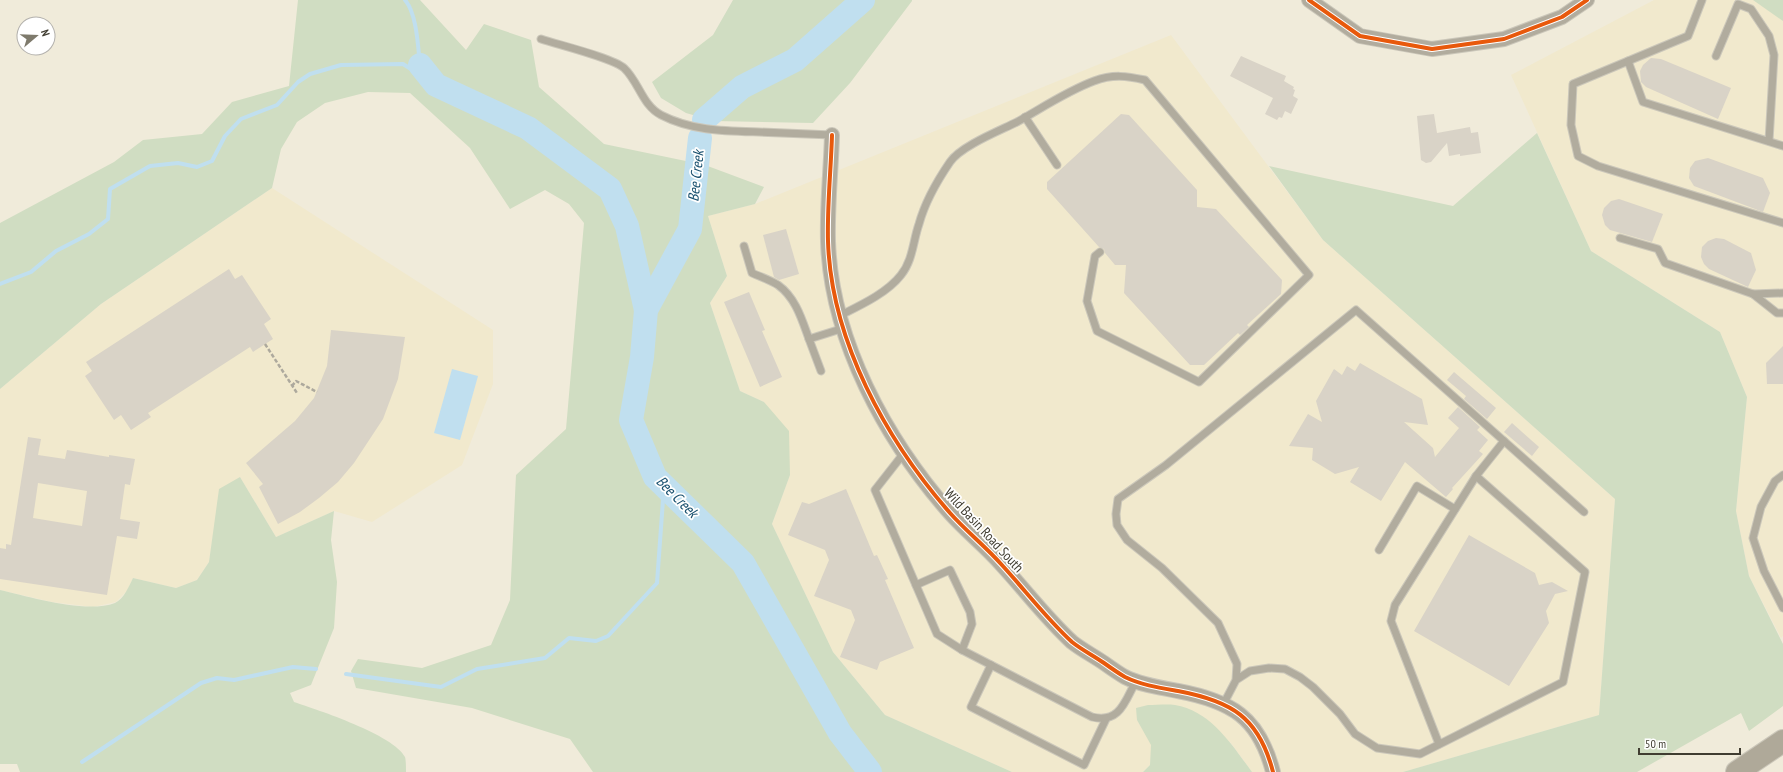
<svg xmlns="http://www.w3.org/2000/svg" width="1783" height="772" viewBox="0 0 1783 772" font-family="'PT Sans Narrow',sans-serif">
  <rect width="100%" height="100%" fill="#f0ebda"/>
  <g fill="#f1e9cd">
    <path d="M1654 0H1755L1783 20V636L1781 638 1749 576 1736 511 1747 397 1720 332 1591 251 1511 75Z"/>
    <path d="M1171 35 1323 240 1615 499 1599 715 1403 772H1252L1230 742 1137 720 1152 745 1150 765 1143 772H1012L885 715 833 652 772 524 790 475 764 402 740 391 710 303 727 276 708 216 755 204Z"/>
    <path d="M272 188 493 330V384L462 465 372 522 334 511 276 537 240 477 213 536 209 562 197 580 176 588 133 578 127 591 116 602 93 607 52 602 0 590V389L101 304Z"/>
  </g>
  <g fill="#d0ddc2">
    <path d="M298 0H420L466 50 484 24 531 40 539 87 604 144 705 165 764 187 755 204 708 216 727 276 710 303 740 391 764 402 789 431 790 475 772 524 833 652 885 715 1012 772H593L570 739 472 708 356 688 351 671 358 659 422 668 491 645 510 600 516 475 566 429 584 223 569 204 545 190 510 209 470 148 410 93 368 92 325 103 297 122 281 149 272 188 101 304 0 389V223L114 162 143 140 202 134 232 102 289 86Z"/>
    <path d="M733 0H912V1L850 83 813 123 714 121 686 113 661 98 652 82 713 35Z"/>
    <path d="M1753 0H1783V21Z"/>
    <path d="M1537 133 1591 251 1720 332 1747 397 1736 511 1749 576 1783 644V706L1749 731 1741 713 1637 772H1403L1599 715 1615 499 1323 240 1269 166 1453 206Z"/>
    <path d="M240 477 276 537 334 511 331 540 337 582 334 628 311 685 290 693 294 702C318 710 394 735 405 757 406 760 406 768 406 772H20L17 764H0V590C30 597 86 614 115 603 124 599 129 586 133 578L176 588 197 580 209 562 219 489Z"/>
    <path d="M1148 705C1156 705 1167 704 1175 705 1211 711 1232 745 1252 772H1143L1150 765 1151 745 1137 720 1136 708Z"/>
  </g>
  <path fill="#c0dfef" d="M452 369 478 376 460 440 434 433Z"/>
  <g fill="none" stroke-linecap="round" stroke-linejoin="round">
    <g stroke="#c0dfef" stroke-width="4">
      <path d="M405 0C417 14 418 47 420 65"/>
      <path d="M0 284 31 272 56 251 89 234 108 219 110 189 150 166 178 163 197 167 212 161 225 136 241 119 277 105 298 82 310 74 341 65 403 64 436 85"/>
      <path d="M346 674 441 687 477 669 545 658 569 638 596 641 608 636 657 583 664 486"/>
      <path d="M82 762 201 683 217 678 234 680 293 667 316 669"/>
    </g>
    <g stroke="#c0dfef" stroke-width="24">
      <path d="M420 65 436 85 528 128 610 189 627 226 646 310"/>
      <path d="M704 120 742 87 795 60 863 0"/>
      <path d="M700 138 690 229 646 310 642 357 631 420 655 477 743 563 840 733 870 772"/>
    </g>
  </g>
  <g fill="#d9d3c7" fill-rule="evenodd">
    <path d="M1241 56 1286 76 1284 81 1294 87 1293 89 1295 90 1293 96 1298 99 1291 114 1285 111 1282 118 1279 117 1277 120 1265 114 1273 98 1230 76Z"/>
    <path d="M1651 58 1661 59 1731 88 1718 119 1646 87 1641 82 1640 71 1643 65Z"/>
    <path d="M1121 114 1129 115 1197 190V207L1216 209 1282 280 1281 294 1247 325 1249 327 1240 335 1238 333 1204 365H1190L1124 293 1126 265H1115L1105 253 1104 249 1099 247 1047 189V182Z"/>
    <path d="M1434 114 1437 133 1470 127 1471 133 1478 132 1481 153 1460 156V154L1449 156 1447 143 1431 162 1426 163 1421 160 1417 116Z"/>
    <path d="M1708 158 1763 178 1770 193 1763 212 1694 186 1689 178 1690 168 1695 161Z"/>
    <path d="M1619 199 1663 214 1652 242 1610 230 1605 225 1602 215 1604 208 1611 201Z"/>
    <path d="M786 229 799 274 779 280 774 277 763 235Z"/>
    <path d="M1716 238 1724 239 1751 253 1756 270 1748 287 1709 269 1704 264 1701 257 1702 247 1708 241Z"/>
    <path d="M229 269 235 279 242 275 271 319 264 324 273 339 253 352 250 347 148 413 151 417 131 430 121 415 114 420 85 376 92 371 86 362Z"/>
    <path d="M749 292 765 330 762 331 782 377 760 387 724 302Z"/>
    <path d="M331 330 405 337 398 379 383 419 354 463 338 482 319 498 300 512 278 524 259 487 263 484 246 463 295 421 314 398 327 366Z"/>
    <path d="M1783 346V384H1767L1766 363Z"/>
    <path d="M1360 363 1422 399 1428 425 1404 422 1433 448 1435 457 1459 428 1448 418 1458 407 1480 427 1477 430 1488 440 1479 451 1483 454 1452 488 1453 489 1446 497 1405 462 1381 501 1350 482 1359 467 1335 474 1312 460 1313 448 1289 446 1308 414 1322 422 1316 401 1334 369 1342 375 1347 366 1355 371Z"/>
    <path d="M1454 372 1496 408 1487 419 1464 399 1466 396 1447 380Z"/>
    <path d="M1512 423 1539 447 1532 456 1504 432Z"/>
    <path d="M28 437 41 439 38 455 65 459 67 450 109 457V455L135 459 130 485 125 484 120 519 140 522 137 539 117 536 107 595 0 579V548L6 549V544L11 545ZM38 483 87 491 82 526 33 518Z"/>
    <path d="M846 489 874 556 877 555 888 579 885 580 914 648 880 662 877 670 840 657 855 620 851 610 814 596 829 560 825 550 788 535 802 502 809 504Z"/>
    <path d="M1469 535 1535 573 1539 585 1552 582 1568 591 1555 594 1546 611 1549 623 1509 686 1414 631Z"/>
  </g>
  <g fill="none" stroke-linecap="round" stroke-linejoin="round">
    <g stroke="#cbc7ba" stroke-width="9">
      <g id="lane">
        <path d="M1702 0 1688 36 1573 84 1571 125 1578 156 1598 166 1783 223"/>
        <path d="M541 39C559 45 613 58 624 68 639 82 642 105 661 115 692 131 725 131 759 132 784 133 808 134 832 135"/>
        <path d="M1716 56 1738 4 1751 9 1769 36 1774 55 1769 141"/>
        <path d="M1628 61 1643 102 1783 146"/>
        <path d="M1025 117 1057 165"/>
        <path d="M1620 238 1658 249 1665 263 1753 294 1777 313H1783"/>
        <path d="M744 246 752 273C761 277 770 280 778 285 796 298 802 320 809 339"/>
        <path d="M1753 294 1783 293"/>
        <path d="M841 315C861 305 887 293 901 275 913 260 913 241 919 224 925 202 937 181 950 162 961 146 999 131 1017 122 1042 108 1067 91 1094 81 1113 74 1127 76 1145 80L1309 275 1199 382 1097 331 1087 301 1095 256 1100 252"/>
        <path d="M821 371 809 339 844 328"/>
        <path d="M1504 441 1584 512"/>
        <path d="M904 453 875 490 937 634 962 650 1092 717C1120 724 1125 701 1136 681"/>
        <path d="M1783 475 1775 481 1761 507 1753 538 1764 571 1783 608"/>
        <path d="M1379 550 1417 486 1455 509"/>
        <path d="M916 585 950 570 970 612 972 624 962 650"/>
        <path d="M991 665 971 707 1084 765 1106 719"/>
        <path d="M1224 703 1236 680 1250 671 1269 668 1285 669 1300 677 1313 687 1340 714 1355 734 1377 748 1420 754 1563 682 1585 572 1476 476 1504 441 1356 310 1166 465 1118 499 1116 514 1117 525 1127 540 1162 568 1218 623 1237 664 1236 680"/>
        <path d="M1439 744 1391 621 1395 605 1476 476"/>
      </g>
    </g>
    <g stroke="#cbc7ba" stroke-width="16">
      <g id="street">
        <path d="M1309 0 1360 36 1432 49 1504 39 1562 17 1587 0"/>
        <path d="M832 135C831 170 827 206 828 241 831 340 886 440 950 513 966 531 985 546 1001 564 1025 590 1046 618 1072 642 1082 650 1094 656 1104 663 1111 668 1118 673 1125 677 1141 685 1161 688 1178 691 1231 701 1259 717 1273 772"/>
      </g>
    </g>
    <g stroke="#cbc7ba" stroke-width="24">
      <path id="highway" d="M1737 772 1783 741"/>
    </g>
    <g stroke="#ada99d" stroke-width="2.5" stroke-dasharray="4 2" stroke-linecap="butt">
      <path d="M265 344 297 393"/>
      <path d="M292 386 296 381 317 392"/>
    </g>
    <use href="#lane" stroke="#b1ac9e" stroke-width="7"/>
    <use href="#street" stroke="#b1ac9e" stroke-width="14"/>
    <use href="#highway" stroke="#afa999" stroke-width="22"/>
    <g stroke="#fff" stroke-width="6">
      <g id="cycleway">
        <path d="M1309 0 1360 36 1432 49 1504 39 1562 17 1587 0"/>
        <path d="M832 135C831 170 827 206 828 241 831 340 886 440 950 513 966 531 985 546 1001 564 1025 590 1046 618 1072 642 1082 650 1094 656 1104 663 1111 668 1118 673 1125 677 1141 685 1161 688 1178 691 1231 701 1259 717 1273 772"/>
      </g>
    </g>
    <use href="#cycleway" stroke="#e8590c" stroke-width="4"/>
  </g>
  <g text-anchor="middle" stroke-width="3.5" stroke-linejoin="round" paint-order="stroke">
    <g font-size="14" fill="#403d31" stroke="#fff">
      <text transform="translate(984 530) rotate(47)" y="5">Wild Basin Road South</text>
    </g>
    <g font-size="15" font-style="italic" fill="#1a516f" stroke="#fff">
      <text transform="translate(696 176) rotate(-84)" y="5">Bee Creek</text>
      <text transform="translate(677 497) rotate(45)" y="5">Bee Creek</text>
    </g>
  </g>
  <g transform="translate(36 36) rotate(71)"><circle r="19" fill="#ffffff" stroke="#b3b1ad"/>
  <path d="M0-3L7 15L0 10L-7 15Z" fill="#7e7a6c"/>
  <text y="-6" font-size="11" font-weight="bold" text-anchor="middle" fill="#403d31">N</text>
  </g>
  <path d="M1639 748v6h101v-6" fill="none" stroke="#403d31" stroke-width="2"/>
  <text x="1645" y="748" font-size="12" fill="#403d31" stroke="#ffffff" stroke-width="3" paint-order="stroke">50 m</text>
</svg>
